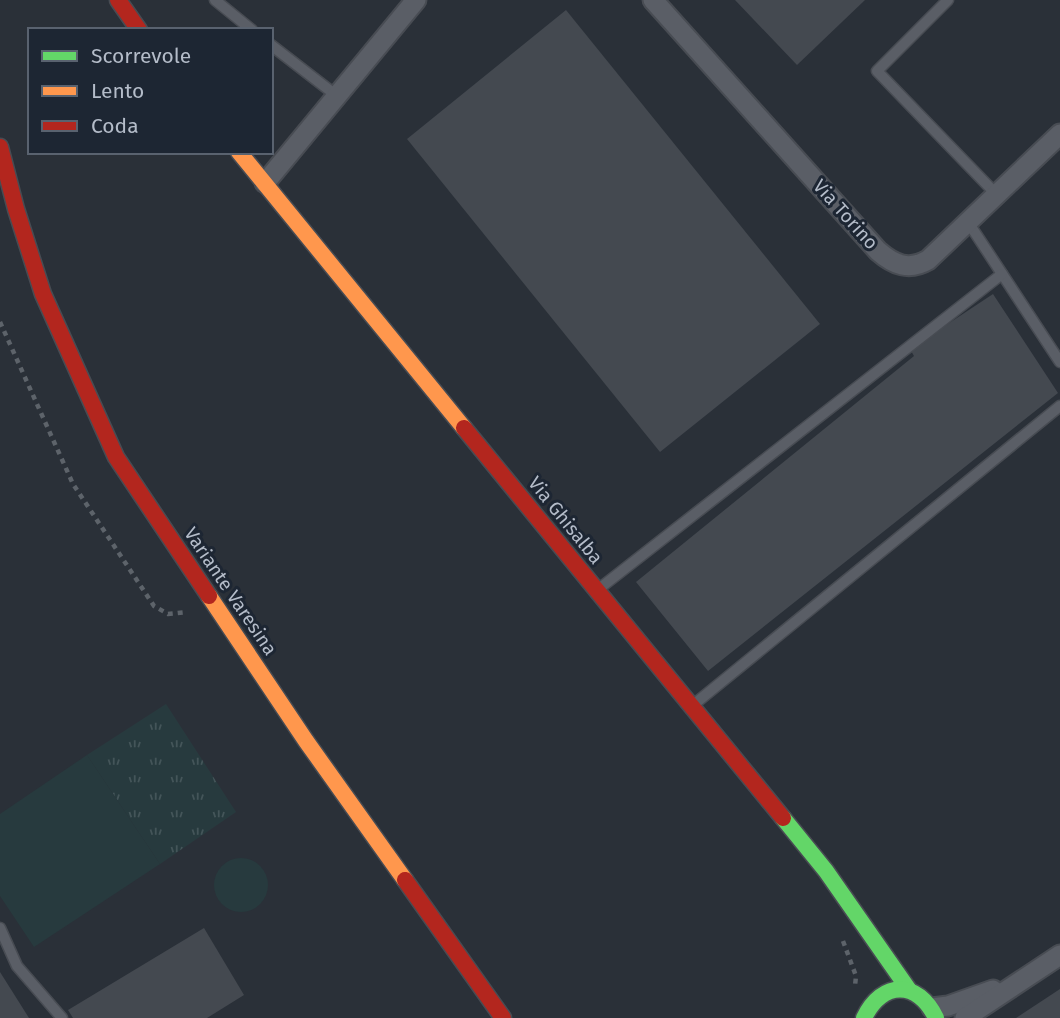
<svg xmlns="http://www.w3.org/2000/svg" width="1060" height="1018" viewBox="0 0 1060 1018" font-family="'Fira Sans',sans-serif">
  <defs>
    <pattern id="grass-tufts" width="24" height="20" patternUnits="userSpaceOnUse" patternTransform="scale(1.75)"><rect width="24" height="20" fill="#273a3e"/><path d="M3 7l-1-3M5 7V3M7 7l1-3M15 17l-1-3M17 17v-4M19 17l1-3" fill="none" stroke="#445559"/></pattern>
  </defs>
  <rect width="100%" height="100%" fill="#2a3038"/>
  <path fill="url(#grass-tufts)" d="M166 704 236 812 160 864 87 755Z"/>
  <g fill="#273a3e">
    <path d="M87 755 160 864 34 947 0 896V814Z"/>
    <circle cx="241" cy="885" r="27"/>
  </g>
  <g fill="#444950">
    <path d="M735 0H865L797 65Z"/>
    <path d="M566 10 820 324 660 452 407 139Z"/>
    <path d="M993 294 1058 393 708 671 636 582 914 356 910 349Z"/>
    <path d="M204 928 244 995 207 1018H73L68 1010Z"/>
    <path d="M0 972 29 1018H0Z"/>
    <path d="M1060 989V1018H1016Z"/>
  </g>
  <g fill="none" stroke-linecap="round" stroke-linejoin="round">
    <g stroke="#484c53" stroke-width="13">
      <g id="lane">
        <path d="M215 0 252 30"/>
        <path d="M948 0 877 71 997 195"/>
        <path d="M271 45 337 96"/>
        <path d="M968 222 1060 362"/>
        <path d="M600 588 1002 274"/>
        <path d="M692 706 1060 406"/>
        <path d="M0 928 17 966 62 1018"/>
      </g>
    </g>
    <g stroke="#484c53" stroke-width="23">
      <g id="street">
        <path d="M653 0 878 251C894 265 909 271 928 260L1060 134"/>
        <path d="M265 183 416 0"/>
        <path d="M932 1008 948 1006 993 990"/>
        <path d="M965 1018 1060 955"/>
      </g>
    </g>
    <g stroke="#484c53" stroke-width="19">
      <g id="fast">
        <path d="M783 818 826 871 909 990"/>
        <path d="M864 1018C882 980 918 980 936 1018"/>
      </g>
    </g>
    <g stroke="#484c53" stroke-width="19">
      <g id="slow">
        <path d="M239 152 464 428"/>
        <path d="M209 596 306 741 405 880"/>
      </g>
    </g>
    <g stroke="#484c53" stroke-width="19">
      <g id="jam">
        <path d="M118 0 139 30"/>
        <path d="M0 147 16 209 43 294 116 457 209 596"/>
        <path d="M464 428 783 818"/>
        <path d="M405 880 503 1018"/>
      </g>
    </g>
    <g stroke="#5d636a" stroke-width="4.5" stroke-dasharray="5 5" stroke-linecap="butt">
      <path d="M0 322 73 484 154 606 168 614 187 612"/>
      <path d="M843 941 856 976 855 986"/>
    </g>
    <use href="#lane" stroke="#5a5e66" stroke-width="10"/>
    <use href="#street" stroke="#5a5e66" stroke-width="19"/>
    <use href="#fast" stroke="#63d668" stroke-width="16"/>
    <use href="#slow" stroke="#ff974d" stroke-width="16"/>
    <use href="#jam" stroke="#b3261e" stroke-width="16"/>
  </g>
  <g text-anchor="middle" stroke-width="6" stroke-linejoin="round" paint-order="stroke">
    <g font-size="19" fill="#b4bcc9" stroke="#1d2633">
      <text transform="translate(846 214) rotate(48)" y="7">Via Torino</text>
      <text transform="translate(566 520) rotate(51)" y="7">Via Ghisalba</text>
      <text transform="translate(231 591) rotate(56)" y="7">Variante Varesina</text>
    </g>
  </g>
  <rect x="28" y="28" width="245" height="126" fill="#1d2633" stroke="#59626f" stroke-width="2"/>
  <rect x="42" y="51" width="35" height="10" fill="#63d668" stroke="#59626f" stroke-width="2"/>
  <text x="91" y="63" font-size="21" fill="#b4bcc9">Scorrevole</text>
  <rect x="42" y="86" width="35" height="10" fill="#ff974d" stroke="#59626f" stroke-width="2"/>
  <text x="91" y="98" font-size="21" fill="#b4bcc9">Lento</text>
  <rect x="42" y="121" width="35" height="10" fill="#b3261e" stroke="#59626f" stroke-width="2"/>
  <text x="91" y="133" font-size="21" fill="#b4bcc9">Coda</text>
</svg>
